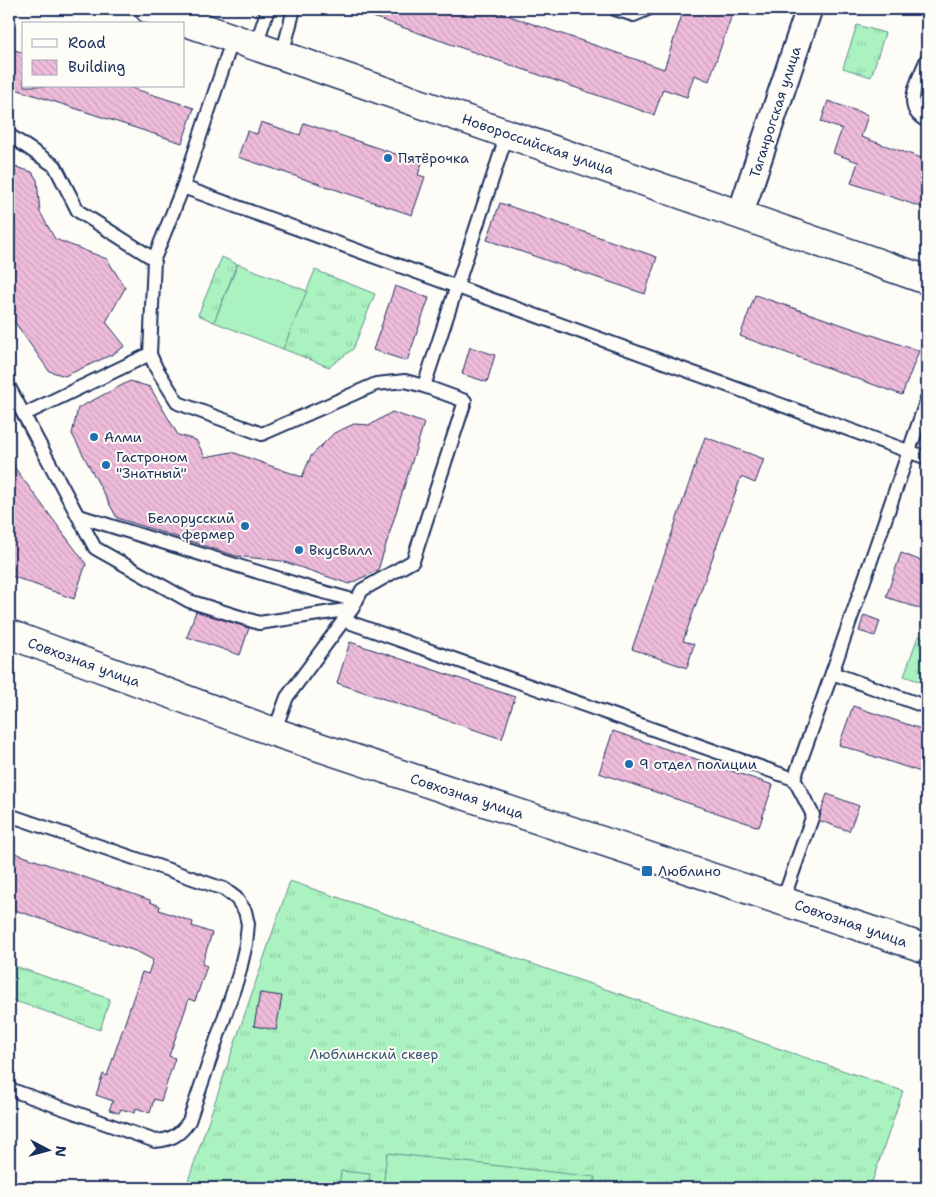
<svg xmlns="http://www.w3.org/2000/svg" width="936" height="1197" viewBox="0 0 936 1197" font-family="'Shantell Sans',sans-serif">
  <defs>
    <pattern id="grass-tufts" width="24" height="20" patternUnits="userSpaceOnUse" patternTransform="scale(1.25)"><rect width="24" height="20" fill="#aaf2bf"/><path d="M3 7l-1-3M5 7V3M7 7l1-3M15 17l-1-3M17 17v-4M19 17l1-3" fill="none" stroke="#92d0a7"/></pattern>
    <pattern id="building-back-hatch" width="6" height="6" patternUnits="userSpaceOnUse" patternTransform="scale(1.25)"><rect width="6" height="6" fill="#efbcda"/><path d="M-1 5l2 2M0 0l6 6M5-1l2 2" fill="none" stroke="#cca2be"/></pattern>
  </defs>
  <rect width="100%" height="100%" fill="#fdfcf7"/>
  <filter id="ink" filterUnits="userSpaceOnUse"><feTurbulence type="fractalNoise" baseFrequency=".02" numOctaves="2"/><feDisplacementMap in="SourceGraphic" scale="10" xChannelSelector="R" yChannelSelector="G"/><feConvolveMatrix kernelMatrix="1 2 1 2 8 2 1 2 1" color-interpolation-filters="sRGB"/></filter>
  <g filter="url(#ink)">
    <g fill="url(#grass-tufts)" stroke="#62908e">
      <path d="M857 25 885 33 871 77 843 68Z"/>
      <path d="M222 257 237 264 214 322 198 315Z"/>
      <path d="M315 270 375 294 353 349 329 367 283 349Z"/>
      <path d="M918 636 927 639V684L904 676Z"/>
      <path d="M290 881 903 1091 870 1188H199L187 1184Z"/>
      <path d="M9 964 110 999 100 1030 9 999Z"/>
    </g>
    <g fill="#aaf2bf" stroke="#62908e">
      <path d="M238 264 307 291 283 349 214 322Z"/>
      <path d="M387 1153 595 1177 594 1188H383Z"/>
      <path d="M341 1171 370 1174 368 1188H339Z"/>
    </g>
    <g fill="url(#building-back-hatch)" stroke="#1b2f5e">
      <path d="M350 9H489L664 69 684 9H734L709 81 694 75 687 97 663 89 654 115Z"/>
      <path d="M9 48 24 53V86H126L194 108 182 143 9 87Z"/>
      <path d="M828 101 868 115 861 137 927 160V209L851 183 858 162 833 153 842 129 821 122Z"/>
      <path d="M261 122 300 135 304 123 422 163 418 175 425 177 412 215 238 157 247 131 257 134Z"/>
      <path d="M9 165 32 172 37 180 40 212 55 239 107 259 125 288 106 322 125 346 113 354 65 376 49 371 9 314Z"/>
      <path d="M500 203 657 257 645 294 487 240Z"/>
      <path d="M395 286 429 298 407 361 373 350Z"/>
      <path d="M755 295 919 351 902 395 740 336Z"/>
      <path d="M470 347 495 355 487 382 462 374Z"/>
      <path d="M130 381 150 387 178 435 196 440 205 457 232 452 302 477 311 456 334 433 354 424 370 425 392 412 424 423 378 570 349 584 282 561 236 556 117 518 72 434 78 408Z"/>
      <path d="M705 437 764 459 755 483 741 477 683 641 694 644 687 668 632 649Z"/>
      <path d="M9 460 86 564 74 599 9 575Z"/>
      <path d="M901 553 927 563V611L886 597Z"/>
      <path d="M196 611 249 628 240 655 187 637Z"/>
      <path d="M864 615 880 621 875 636 859 631Z"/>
      <path d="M350 642 515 697 502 739 337 683Z"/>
      <path d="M853 706 927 731V774L839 745Z"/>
      <path d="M613 731 773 785 759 827 599 773Z"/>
      <path d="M827 794 859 806 849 831 818 820Z"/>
      <path d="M9 851 150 900V902L160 906 159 910 193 922 192 926 212 933 202 964 207 966 195 1001 189 999 169 1056 175 1058 161 1101 154 1099 150 1113 136 1108 135 1113 121 1109 119 1113 109 1110 113 1101 96 1095 103 1074 107 1076 142 972 148 974 153 960 138 952 9 908Z"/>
      <path d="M260 993 282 996 276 1030 254 1026Z"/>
    </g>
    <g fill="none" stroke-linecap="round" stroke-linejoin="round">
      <g stroke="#1b2f5e" stroke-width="16">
        <g id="service">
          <path d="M615 9 634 15 648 9"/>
          <path d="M256 45 268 9"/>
          <path d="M282 55 294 9"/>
          <path d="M927 59C919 79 900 108 927 121"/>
          <path d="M9 135 55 166 78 211 154 259 183 187 927 458"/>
          <path d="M183 187 233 38"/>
          <path d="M154 259 150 354 156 368 178 403 262 434 376 384 405 381 424 386 507 134"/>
          <path d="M9 387 95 548 189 601 259 623 352 609 287 697 274 732"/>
          <path d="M25 414 150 354"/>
          <path d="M79 516 309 588 356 601"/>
          <path d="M352 609 362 590 413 561 465 401 424 386"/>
          <path d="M343 620 794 779"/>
          <path d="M832 673 927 399"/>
          <path d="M9 815 224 889 236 898 245 911 248 924 246 944 239 974 189 1121C180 1135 171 1140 155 1141L9 1089"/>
          <path d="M783 900 813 815 794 779 832 673 927 707"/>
        </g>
      </g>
      <g stroke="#1b2f5e" stroke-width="29">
        <path id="minor" d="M740 215 809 9"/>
      </g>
      <g stroke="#1b2f5e" stroke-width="31">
        <g id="tertiary">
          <path d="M149 9 927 280"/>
          <path d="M9 634 274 732 927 949"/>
        </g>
      </g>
      <use href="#service" stroke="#fdfcf7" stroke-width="12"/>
      <use href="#minor" stroke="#fdfcf7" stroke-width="25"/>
      <use href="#tertiary" stroke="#fdfcf7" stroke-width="28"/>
    </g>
  </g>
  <g fill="#1f6fb2" stroke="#fdfcf7" stroke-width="2">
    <circle cx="388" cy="158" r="5"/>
    <circle cx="94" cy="437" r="5"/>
    <circle cx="106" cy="465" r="5"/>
    <circle cx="245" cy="526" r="5"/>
    <circle cx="299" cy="550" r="5"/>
    <circle cx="629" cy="764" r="5"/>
    <rect x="641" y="865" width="12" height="12" rx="2.5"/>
  </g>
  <g text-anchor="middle" stroke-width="4" stroke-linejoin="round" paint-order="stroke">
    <g font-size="14" fill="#1b2f5e" stroke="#fdfcf7">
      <text transform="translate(775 112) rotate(-72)" y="5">Таганрогская улица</text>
      <text transform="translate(538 144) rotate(19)" y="5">Новороссийская улица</text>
      <text transform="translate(84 662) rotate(20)" y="5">Совхозная улица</text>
      <text transform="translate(467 796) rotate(18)" y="5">Совхозная улица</text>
      <text transform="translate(851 923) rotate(19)" y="5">Совхозная улица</text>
    </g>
    <g font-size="14" fill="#1b2f5e" stroke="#fdfcf7" text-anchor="start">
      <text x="398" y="163">Пятёрочка</text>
      <text x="104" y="442">Алми</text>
      <text x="116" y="462">Гастроном<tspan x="116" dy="16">"Знатный"</tspan></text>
      <text x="235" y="523" text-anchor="end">Белорусский<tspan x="235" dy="16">фермер</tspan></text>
      <text x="309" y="555">ВкусВилл</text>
      <text x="639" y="769">9 отдел полиции</text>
      <text x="658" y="876">Люблино</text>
    </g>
    <g font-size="14" fill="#385671" stroke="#fdfcf7">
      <text x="374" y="1059">Люблинский сквер</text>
    </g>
  </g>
  <rect width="936" height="1197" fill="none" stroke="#fdfcf7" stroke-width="30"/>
  <rect x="15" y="15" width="906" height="1167" fill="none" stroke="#1b2f5e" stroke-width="2" filter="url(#ink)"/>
  <rect x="22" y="22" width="162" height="65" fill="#fdfcf7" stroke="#a3aaba"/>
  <rect x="32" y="39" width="25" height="8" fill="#fdfcf7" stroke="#a3aaba"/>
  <text x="68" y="48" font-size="15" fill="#1b2f5e">Road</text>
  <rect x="32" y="60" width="25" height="15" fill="url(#building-back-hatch)" stroke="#a3aaba"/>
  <text x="68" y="72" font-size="15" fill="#1b2f5e">Building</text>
  <g transform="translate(48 1150) rotate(96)" stroke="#fdfcf7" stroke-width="4" paint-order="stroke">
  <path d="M0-4L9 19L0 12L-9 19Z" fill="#1b2f5e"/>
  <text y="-8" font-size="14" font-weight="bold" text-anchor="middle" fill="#1b2f5e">N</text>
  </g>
</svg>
